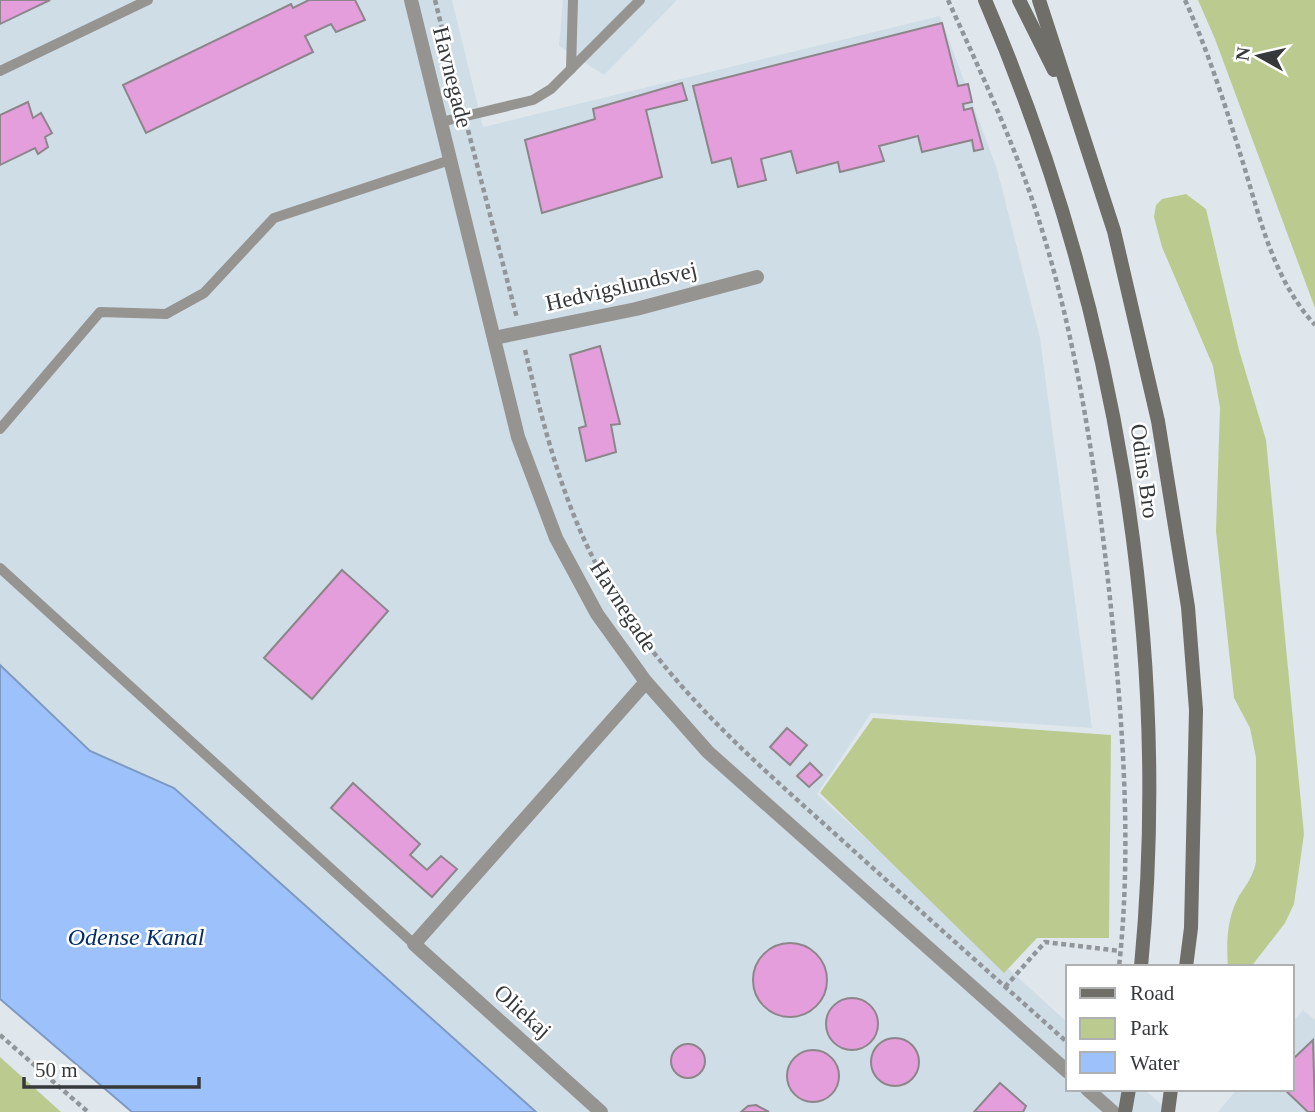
<svg xmlns="http://www.w3.org/2000/svg" width="1315" height="1112" viewBox="0 0 1315 1112" font-family="'Times New Roman',serif">
  <rect width="100%" height="100%" fill="#dfe7ec"/>
  <g fill="#cfdde7">
    <path d="M0 0H452L483 127 940 16 997 169 1040 338 1092 728 871 713 817 794 1068 1023V1089H1144L1170 1112H536L174 789 90 751 0 665Z"/>
    <path d="M563 0H677L604 75 559 46Z"/>
    <path d="M1303 1010 1315 1020V1112H1218L1237 1089H1292V1023Z"/>
  </g>
  <g fill="#bbcb90">
    <path d="M1198 0H1315V308L1215 39Z"/>
    <path d="M1186 194 1206 209 1239 350 1266 440 1304 834 1294 904 1285 923 1251 967H1228C1226 942 1227 918 1239 896 1247 884 1253 876 1256 862V758L1250 728 1234 698 1216 531 1220 408 1213 366 1162 247 1154 217 1156 205 1162 199Z"/>
    <path d="M873 718 1111 735 1109 938H1037L1004 973 820 793Z"/>
    <path d="M0 1057 61 1112H0Z"/>
  </g>
  <path fill="#9dc2fb" stroke="#7e99c2" stroke-width="2" d="M0 665 90 751 174 788 536 1112H132L0 999Z"/>
  <g fill="#e49edb" stroke="#8c868b" stroke-width="2">
    <path d="M0 0H50L0 24Z"/>
    <path d="M309 0H355L365 20 336 32 331 24 305 36 313 52 146 133 123 85 291 4 293 8Z"/>
    <path d="M942 23 958 86 968 84 972 102 963 104 964 110 972 108 983 149 974 151 972 140 922 152 918 136 879 146 884 161 840 172 838 162 797 173 791 151 761 159 766 180 738 187 731 158 712 163 693 86Z"/>
    <path d="M682 83 687 100 646 110 662 177 542 213 525 140 595 119 593 109Z"/>
    <path d="M28 102 33 118 41 113 52 133 45 137 48 147 38 154 35 148 0 165V115Z"/>
    <path d="M600 346 620 424 611 425 616 452 586 461 579 428 586 426 570 355Z"/>
    <path d="M342 570 388 611 312 699 264 658Z"/>
    <path d="M787 728 807 745 790 765 770 747Z"/>
    <path d="M810 763 822 775 809 787 797 776Z"/>
    <path d="M353 783 420 844 410 855 427 870 441 856 457 869 432 897 331 808Z"/>
    <circle cx="790" cy="980" r="37"/>
    <circle cx="852" cy="1024" r="26"/>
    <circle cx="895" cy="1062" r="24"/>
    <path d="M1313 1040 1315 1112H1308L1284 1089H1292V1060Z"/>
    <circle cx="688" cy="1061" r="17"/>
    <circle cx="813" cy="1076" r="26"/>
    <path d="M1000 1083 1026 1106 1023 1112H974Z"/>
    <path d="M756 1105 769 1112H741L748 1106Z"/>
  </g>
  <g fill="none" stroke-linecap="round" stroke-linejoin="round">
    <g stroke="#91969a" stroke-width="4.5" stroke-dasharray="5 3.5" stroke-linecap="butt">
      <path d="M435 0 460 101"/>
      <path d="M948 0C982 75 1018 151 1042 230 1079 350 1098 484 1111 608 1123 727 1132 848 1119 967"/>
      <path d="M1185 0C1209 53 1227 111 1244 166 1261 222 1274 280 1315 325"/>
      <path d="M468 130 517 318"/>
      <path d="M525 350C544 427 563 505 602 575 662 683 753 760 843 841 918 909 993 976 1068 1043"/>
      <path d="M1005 987 1045 942 1120 951"/>
      <path d="M0 1035 88 1112"/>
    </g>
    <g stroke="#969491" stroke-width="10">
      <path d="M571 69 573 0"/>
      <path d="M0 71 148 0"/>
      <path d="M441 122 533 100 551 89 640 0"/>
      <path d="M0 429 100 312 166 314 204 293 274 218 450 160"/>
      <path d="M0 568 414 944"/>
    </g>
    <g stroke="#969491" stroke-width="14">
      <path d="M494 338 636 309 757 277"/>
      <path d="M601 1112 414 944 646 682"/>
    </g>
    <g stroke="#969491" stroke-width="14">
      <path d="M411 0 518 437 556 538 597 614 646 682 708 752 1068 1072"/>
      <path d="M1087 1089 1113 1112"/>
    </g>
    <g stroke="#706e69" stroke-width="14">
      <path d="M985 0C1115 302 1172 639 1141 967"/>
      <path d="M1019 0 1054 70"/>
      <path d="M1039 0 1114 231 1158 421 1188 607 1196 710 1191 928 1186 967"/>
      <path d="M1125 1112 1129 1089"/>
      <path d="M1168 1112 1171 1089"/>
    </g>
  </g>
  <g text-anchor="middle" stroke-width="5" stroke-linejoin="round" paint-order="stroke">
    <g font-size="23" fill="#36393c" stroke="#fff">
      <text transform="translate(453 77) rotate(76)" y="8">Havnegade</text>
      <text transform="translate(621 286) rotate(-13)" y="8">Hedvigslundsvej</text>
      <text transform="translate(1145 471) rotate(82)" y="8">Odins Bro</text>
      <text transform="translate(624 606) rotate(57)" y="8">Havnegade</text>
      <text transform="translate(523 1011) rotate(42)" y="8">Oliekaj</text>
    </g>
    <g font-size="24" font-style="italic" fill="#032c68" stroke="#fff">
      <text x="136" y="945">Odense Kanal</text>
    </g>
  </g>
  <rect x="1066" y="965" width="228" height="126" fill="#ffffff" stroke="#afb0b1" stroke-width="2"/>
  <rect x="1080" y="988" width="35" height="10" fill="#706e69" stroke="#afb0b1" stroke-width="2"/>
  <text x="1130" y="1000" font-size="21" fill="#36393c">Road</text>
  <rect x="1080" y="1018" width="35" height="21" fill="#bbcb90" stroke="#afb0b1" stroke-width="2"/>
  <text x="1130" y="1035" font-size="21" fill="#36393c">Park</text>
  <rect x="1080" y="1052" width="35" height="21" fill="#9dc2fb" stroke="#afb0b1" stroke-width="2"/>
  <text x="1130" y="1070" font-size="21" fill="#36393c">Water</text>
  <g transform="translate(1259 56) rotate(278)" stroke="#ffffff" stroke-width="5" paint-order="stroke">
  <path d="M0-5L12 26L0 18L-12 26Z" fill="#36393c"/>
  <text y="-10" font-size="19" font-weight="bold" text-anchor="middle" fill="#36393c">N</text>
  </g>
  <path d="M24 1077v10h175v-10" fill="none" stroke="#36393c" stroke-width="3.5"/>
  <text x="35" y="1077" font-size="21" fill="#36393c" stroke="#ffffff" stroke-width="5" paint-order="stroke">50 m</text>
</svg>
